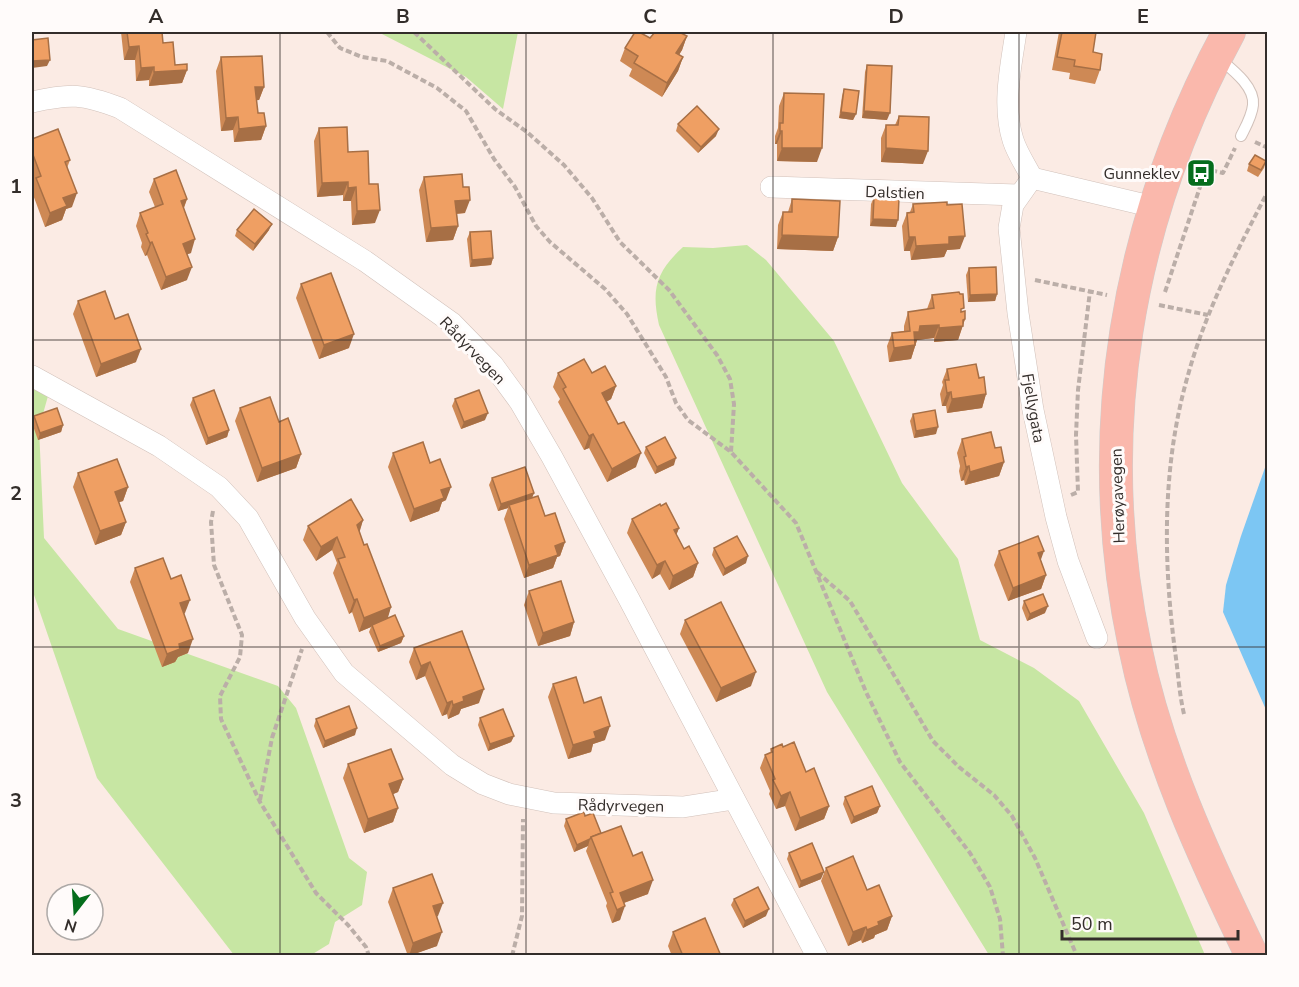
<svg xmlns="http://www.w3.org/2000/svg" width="1299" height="987" viewBox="0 0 1299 987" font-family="'Nunito Sans',sans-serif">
  <rect width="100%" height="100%" fill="#fbebe4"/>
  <g fill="#c7e6a3">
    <path d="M378 32H518L503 109 466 77Z"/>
    <path d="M747 245 766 260 834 341 902 483 958 559 980 640 1034 668 1079 701 1144 813 1205 955H989L827 692 659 325C651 289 656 272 683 247L713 248Z"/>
    <path d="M32 376 48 396 39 428 44 538 118 629 278 686 296 708 349 858 367 872 362 905 335 922 329 944 311 955H234L97 778 32 589Z"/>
  </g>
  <path fill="#7cc6f3" d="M1267 462V712L1223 612 1226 585 1241 536Z"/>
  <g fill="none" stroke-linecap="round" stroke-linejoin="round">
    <g stroke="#d1c1ba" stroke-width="12">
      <path id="service" d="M1221 60C1233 70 1255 87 1253 105 1252 116 1246 126 1241 136"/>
    </g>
    <g stroke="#d1c1ba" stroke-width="22">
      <g id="minor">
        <path d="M1016 32C1011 66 1002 105 1013 140 1017 153 1026 166 1032 178L1154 207"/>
        <path d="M32 102C71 93 83 94 120 108L365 261 452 323 493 365 520 402 552 457 629 599 817 956"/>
        <path d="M1032 178 1013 205 1009 228 1018 313 1033 410 1056 517 1068 561 1097 638"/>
        <path d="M771 187 1018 195"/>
        <path d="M32 376 159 446 219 487 248 518 305 618 344 673 452 765 483 784 509 794 554 803 683 807 734 799"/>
      </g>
    </g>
    <g stroke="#cecdcc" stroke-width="34">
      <path id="trunk" d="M1229 32C1126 222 1090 434 1135 647 1157 755 1204 857 1252 956"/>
    </g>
    <g stroke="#bbaea8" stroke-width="4" stroke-dasharray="6 3" stroke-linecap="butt">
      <path d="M327 32 340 48 362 57 387 61 437 88 466 111 494 159 515 187 536 226 550 242 605 289 627 314 666 377 676 403 688 420 731 452 796 523 866 692 900 762 970 853 990 887 1000 919 1003 956"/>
      <path d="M414 32 495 109 527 132 564 165 592 198 620 242 669 290 717 355 730 379 734 404 731 452"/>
      <path d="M1255 142 1268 148"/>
      <path d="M1035 280 1107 295"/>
      <path d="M1165 292 1206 169 1223 173 1235 148"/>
      <path d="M1159 305 1208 315"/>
      <path d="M1071 495 1078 492 1076 435 1078 390 1090 291"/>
      <path d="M213 511 211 522 214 565 242 635 240 657 220 696 221 719 260 802 316 893 348 925 366 947 369 956"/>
      <path d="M817 572 850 601 933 741 959 767 994 795 1012 816 1035 858 1077 956"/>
      <path d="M1184 714C1179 693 1178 671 1175 651 1163 559 1162 465 1188 375 1206 310 1237 251 1268 191"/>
      <path d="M260 800 272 738 302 649"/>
      <path d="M512 956 522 916 523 819"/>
    </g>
    <use href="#service" stroke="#fff" stroke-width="10"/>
    <use href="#minor" stroke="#fff" stroke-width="21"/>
    <use href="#trunk" stroke="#fab8ac" stroke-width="33"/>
  </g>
  <g fill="#ce8955">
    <path d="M121 32H162L163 43 175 65 187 70 182 83 149 86V80L136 81 135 60H124Z"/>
    <path d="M1059 32H1096L1093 52 1100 70 1095 84 1069 79 1070 73 1052 70Z"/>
    <path d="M687 36 682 50 679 55 683 57 678 71 662 97 629 76 632 69 620 61 625 48 650 38Z"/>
    <path d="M221 57 264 87 259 100H256L258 113 266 126 261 140 234 142 233 130 221 131 216 71Z"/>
    <path d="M867 65 887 120 862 118 865 72Z"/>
    <path d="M844 89 856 114 853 120 839 118 842 96Z"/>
    <path d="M784 93 817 162 777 161V144H775V136L778 128 779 106Z"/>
    <path d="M899 116 923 164 881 162V138L886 125H895Z"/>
    <path d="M678 124 716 136 698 153 676 131Z"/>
    <path d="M319 128 348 152 369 184 375 223 352 225 351 201H343V195L317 197 314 141Z"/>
    <path d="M32 139 70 160 67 168 72 207 66 209 62 220 45 227 32 192 34 185 32 178Z"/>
    <path d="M1266 161 1264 168 1258 177 1247 171 1249 164Z"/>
    <path d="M424 177 465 213 457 214 458 226 453 240 426 242 419 190Z"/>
    <path d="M154 179 187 199 184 208 191 253 187 254V280L161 290 147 255 145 256 141 247 142 243 136 226 140 213 155 207 149 192Z"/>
    <path d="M874 197 896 227 870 226 871 204Z"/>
    <path d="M792 199 838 237 833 251 777 249 778 225 783 212H788Z"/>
    <path d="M913 204 947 205 960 249 947 250 944 257 911 260 910 251H904L902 226 907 213 910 212Z"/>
    <path d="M237 230H269L253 251 235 236Z"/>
    <path d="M470 232 493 258 491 265 470 267 467 239Z"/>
    <path d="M969 268 997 294 995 301 968 302 966 275Z"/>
    <path d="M301 284 349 348 319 359 296 298Z"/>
    <path d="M932 295 963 312 965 319 958 340 934 342V338L917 340 911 359 889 362 887 346 892 333 904 331V326L908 312 927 309Z"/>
    <path d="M78 301 115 319 136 362 96 377 73 314Z"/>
    <path d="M947 369 979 378 986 394 982 408 947 413 946 406H942L940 394 943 385 942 382Z"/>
    <path d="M558 373H592L616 386 611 399 606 402 636 467 607 482 589 448 584 450 558 402 560 399 553 387Z"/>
    <path d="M193 398 229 430 227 437 206 445 190 405Z"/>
    <path d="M455 399 485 420 461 429 452 406Z"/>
    <path d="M240 408 279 422 301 454 296 468 257 482 235 421Z"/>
    <path d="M913 414 936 434 914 438 910 421Z"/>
    <path d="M34 416 63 425 61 432 38 440 32 423Z"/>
    <path d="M962 439 995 448 1004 462 999 476 965 485 964 480 961 481 959 471 960 466 957 453Z"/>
    <path d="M646 447 674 465 655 474 644 453Z"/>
    <path d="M393 453 430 463 446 500 442 502 439 511 410 522 388 467Z"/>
    <path d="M78 473 128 487 123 501 119 502 126 522 121 535 95 545 73 487Z"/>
    <path d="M492 478 534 493 532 498 565 542 560 556 557 557 553 568 524 578 504 519 508 508 498 511 489 485Z"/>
    <path d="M632 519 679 528 676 535 684 549 698 563 693 577 669 590 660 574 652 579 627 533Z"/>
    <path d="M363 520 359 532 391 607 387 618 404 636 401 643 378 652 369 632 371 627 359 632 352 612 349 614 333 573 337 563 332 550 316 561 303 540 308 526Z"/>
    <path d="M714 548 746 563 723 576 712 555Z"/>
    <path d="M999 551 1041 561 1046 575 1041 589 1008 601 994 565Z"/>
    <path d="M135 568 185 613 184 614 188 653 178 657 175 662 162 667 130 582Z"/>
    <path d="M529 591 574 622 570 636 538 646 524 605Z"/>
    <path d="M1024 601 1045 613 1027 621 1022 608Z"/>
    <path d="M685 620 751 686 716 702 680 634Z"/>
    <path d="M414 648 479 703 461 709 459 714 448 719 447 714 442 716 425 676 416 680 409 662Z"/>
    <path d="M553 684 584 703 605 740 593 744 591 752 568 759 548 697Z"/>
    <path d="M480 718 514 736 511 742 488 751 478 725Z"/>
    <path d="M316 719 355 735 323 748 314 726Z"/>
    <path d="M783 747 806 772 829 806 824 819 795 831 785 806 776 809 769 794 770 791 760 768 765 755 770 753 771 749Z"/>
    <path d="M348 764 403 779 398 792 393 794 398 808 393 822 364 833 343 778Z"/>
    <path d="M845 797 880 806 877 813 851 824 843 804Z"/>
    <path d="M585 816 601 833 648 894 624 903 620 920 612 923 606 906 607 903 586 851 588 846 574 852 564 826 566 819Z"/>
    <path d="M789 853 821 879 799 888 787 859Z"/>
    <path d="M826 868 867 890 892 916 887 930 875 935 874 938 862 943 861 940 848 946 821 881Z"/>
    <path d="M393 888 438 916 436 917 437 946 408 956 388 902Z"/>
    <path d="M734 899 766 916 743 928 731 905Z"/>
    <path d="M673 932 721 956H672L668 946Z"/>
  </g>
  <g fill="#a76f45">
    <path d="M687 36 682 50 671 67 676 53Z"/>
    <path d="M139 46 135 60H124L129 47Z"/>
    <path d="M683 57 678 71 662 97 667 83Z"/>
    <path d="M50 60 47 66 32 68V61Z"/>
    <path d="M154 67 149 80 136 81 141 68Z"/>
    <path d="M187 70 182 83 149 86 154 72Z"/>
    <path d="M255 87H264L259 100 250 101Z"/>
    <path d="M864 111 890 113 887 120 862 118Z"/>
    <path d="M841 112 856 114 853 120 839 118Z"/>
    <path d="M238 117 233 130 221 131 226 118Z"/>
    <path d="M266 126 261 140 234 142 239 129Z"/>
    <path d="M719 129 716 136 698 153 701 147Z"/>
    <path d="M780 131H782L777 144H775Z"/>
    <path d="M782 148H822L817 162 777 161Z"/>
    <path d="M886 148 928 151 923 164 881 162Z"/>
    <path d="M348 182 343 195 317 197 322 183Z"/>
    <path d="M356 187 351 201H343L348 188Z"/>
    <path d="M77 193 72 207 66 209 62 220 45 227 50 213 63 198Z"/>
    <path d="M187 199 182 212 181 201Z"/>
    <path d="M470 200 465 213 450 214 455 201Z"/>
    <path d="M380 210 375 223 352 225 357 211Z"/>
    <path d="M873 219 898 220 896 227 870 226Z"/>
    <path d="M272 224 269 230 253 251 255 244Z"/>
    <path d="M458 226 453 240 426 242 431 228Z"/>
    <path d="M782 235 838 237 833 251 777 249Z"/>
    <path d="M965 236 960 249 947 250 944 257 911 260 916 246 949 237Z"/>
    <path d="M909 237H915L910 251H904Z"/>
    <path d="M195 239 191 253 179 257 183 244Z"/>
    <path d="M152 242 147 255 145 256 150 243Z"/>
    <path d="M493 258 491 265 470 267 472 260Z"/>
    <path d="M192 267 187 280 161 290 166 277Z"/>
    <path d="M997 294 995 301 968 302 970 295Z"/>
    <path d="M965 319 958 340 934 342 939 328Z"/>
    <path d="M939 325 934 338 917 340 911 359 889 362 894 348 920 326Z"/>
    <path d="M354 334 349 348 319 359 324 345Z"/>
    <path d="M141 349 136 362 96 377 101 364Z"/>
    <path d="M616 386 611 399 597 407 602 393Z"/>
    <path d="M951 392 946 406H942L947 393Z"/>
    <path d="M986 394 982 408 947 413 952 399Z"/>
    <path d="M488 413 485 420 461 429 464 422Z"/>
    <path d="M63 425 61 432 38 440 40 433Z"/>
    <path d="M938 427 936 434 914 438 916 431Z"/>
    <path d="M229 430 227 437 206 445 208 438Z"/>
    <path d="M593 434 589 448 584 450 589 436Z"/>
    <path d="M641 453 636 467 607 482 612 469Z"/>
    <path d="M301 454 296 468 257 482 262 468Z"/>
    <path d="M676 458 674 465 655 474 657 467Z"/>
    <path d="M1004 462 999 476 965 485 970 472Z"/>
    <path d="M969 466 964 480 961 481 966 467Z"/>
    <path d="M128 487 123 501 110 505 115 492Z"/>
    <path d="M451 487 446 500 442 502 439 511 410 522 414 509 441 490Z"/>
    <path d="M534 493 531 500 509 505 508 508 498 511 501 504Z"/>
    <path d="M363 520 359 534 357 525Z"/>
    <path d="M126 522 121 535 95 545 100 531Z"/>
    <path d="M679 528 674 541V530Z"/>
    <path d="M337 537 332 550 316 561 321 547Z"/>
    <path d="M565 542 560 556 557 557 553 568 524 578 529 565 555 546Z"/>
    <path d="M1044 551 1039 565 1038 553Z"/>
    <path d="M748 556 746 563 723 576 725 569Z"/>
    <path d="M665 561 660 574 652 579 657 565Z"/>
    <path d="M698 563 693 577 669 590 673 576Z"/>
    <path d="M1046 575 1041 589 1008 601 1013 588Z"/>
    <path d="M357 599 352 612 349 614 354 600Z"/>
    <path d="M190 600 185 613 175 617 180 603Z"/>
    <path d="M1048 606 1045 613 1027 621 1030 614Z"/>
    <path d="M391 607 387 621 372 625 371 627 359 632 364 618Z"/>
    <path d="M574 622 570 636 538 646 543 633Z"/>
    <path d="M404 636 401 643 378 652 380 646Z"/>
    <path d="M193 639 188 653 178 657 175 662 162 667 167 654 179 644Z"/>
    <path d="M430 662 425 676 416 680 421 666Z"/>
    <path d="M756 672 751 686 716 702 721 688Z"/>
    <path d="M484 689 479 703 461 709 459 714 448 719 453 705 463 697Z"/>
    <path d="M452 701 447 714 442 716 447 703Z"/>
    <path d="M610 726 605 740 593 744 591 752 568 759 573 745 594 732Z"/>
    <path d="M357 728 355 735 323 748 325 741Z"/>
    <path d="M514 736 511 742 488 751 490 744Z"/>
    <path d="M403 779 398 792 384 798 389 784Z"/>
    <path d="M790 792 785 806 776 809 781 796Z"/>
    <path d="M829 806 824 819 795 831 800 818Z"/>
    <path d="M880 806 877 813 851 824 854 817Z"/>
    <path d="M398 808 393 822 364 833 368 819Z"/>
    <path d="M590 839 588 846 574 852 577 845Z"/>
    <path d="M824 872 821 879 799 888 801 881Z"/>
    <path d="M653 880 648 894 615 906 620 893Z"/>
    <path d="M443 903 438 916 428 920 433 906Z"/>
    <path d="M625 906 620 920 612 923 617 910Z"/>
    <path d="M769 909 766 916 743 928 745 921Z"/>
    <path d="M892 916 887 930 875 935 874 938 862 943 867 930 878 922Z"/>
    <path d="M866 927 861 940 848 946 853 932Z"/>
    <path d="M442 932 437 946 409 956 413 943Z"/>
  </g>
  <g fill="#ef9f63" stroke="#a76f45" stroke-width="1.5">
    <path d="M127 32H162L163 43 173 42 175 65 187 64V70L154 72V67L141 68 139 46 129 47Z"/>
    <path d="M635 32H639L650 38 655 32H679L687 36 676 53 683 57 667 83 634 63 638 56 625 48Z"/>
    <path d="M1062 32H1096L1093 52 1102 54 1100 70 1074 66 1075 60 1057 57Z"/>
    <path d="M48 38 50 60 32 61V40Z"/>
    <path d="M262 56 264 87H255L258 113H264L266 126 239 129 238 117 226 118 221 57Z"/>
    <path d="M867 65 892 66 890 113 864 111Z"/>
    <path d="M844 89 859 91 856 114 841 112Z"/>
    <path d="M784 93 824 94 822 148H782V131H780V123H783Z"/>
    <path d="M697 106 719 129 701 147 678 124Z"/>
    <path d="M899 116 929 117 928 151 886 148V125H898Z"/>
    <path d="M347 127 348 152 368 151 369 184H378L380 210 357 211 356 187 348 188V182L322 183 319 128Z"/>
    <path d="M58 129 70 160 65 162 77 193 63 198 67 206 50 213 36 178 41 176 32 152V139Z"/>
    <path d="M1255 155 1266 161 1261 170 1249 164Z"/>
    <path d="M176 170 187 199 181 201 195 239 183 244 192 267 166 277 152 242 150 243 146 234 148 233 140 213 163 204 154 179Z"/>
    <path d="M462 174 463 187H469L470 200 455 201 458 226 431 228 424 177Z"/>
    <path d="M874 197 899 198 898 220 873 219Z"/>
    <path d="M792 199 840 201 838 237 782 235 783 212H792Z"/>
    <path d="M947 202V205L962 204 965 236 949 237V244L916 246 915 237H909L907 213 914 212 913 204Z"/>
    <path d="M254 209 272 224 255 244 237 230Z"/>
    <path d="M491 231 493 258 472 260 470 232Z"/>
    <path d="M996 267 997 294 970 295 969 268Z"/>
    <path d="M331 273 354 334 324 345 301 284Z"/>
    <path d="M105 291 115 319 128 314 141 349 101 364 78 301Z"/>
    <path d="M959 292 960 294H963L964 308 961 309V312L965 311V319L963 320V326L939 328V325L920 326 919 332H914L915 345 894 348 892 333 910 331 908 312 934 308 932 295Z"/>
    <path d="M584 359 592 373 605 366 616 386 602 393 618 424 624 422 641 453 612 469 593 434 589 436 563 389 566 387 558 373Z"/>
    <path d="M976 364 979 378 984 377 986 394 952 399 951 392 947 393 945 380H949L947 369Z"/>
    <path d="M214 390 229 430 208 438 193 398Z"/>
    <path d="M479 390 488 413 464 422 455 399Z"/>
    <path d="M270 397 279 422 288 418 301 454 262 468 240 408Z"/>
    <path d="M57 408 63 425 40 433 34 416Z"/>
    <path d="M935 410 938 427 916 431 913 414Z"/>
    <path d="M991 432 995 448 1001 447 1004 462 970 472 969 466 966 467 964 457 966 456 962 439Z"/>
    <path d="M665 437 676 458 657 467 646 447Z"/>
    <path d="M423 442 430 463 440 459 451 487 441 490 444 498 414 509 393 453Z"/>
    <path d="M117 459 128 487 115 492 126 522 100 531 78 473Z"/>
    <path d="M525 467 534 493 501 504 492 478Z"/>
    <path d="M538 496 545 516 555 513 565 542 555 546 558 555 529 565 509 505Z"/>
    <path d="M351 499 363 520 357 525 364 545 367 544 391 607 364 618 357 599 354 600 338 559 345 557 337 537 321 547 308 526Z"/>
    <path d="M666 503 679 528 674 530 684 549 689 546 698 563 673 576 665 561 657 565 632 519 660 504 661 506Z"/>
    <path d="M737 536 748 556 725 569 714 548Z"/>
    <path d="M1038 536 1044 551 1038 553 1046 575 1013 588 999 551Z"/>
    <path d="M163 558 171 579 181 575 190 600 180 603 193 639 179 644 180 649 167 654 135 568Z"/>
    <path d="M561 581 574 622 543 633 529 591Z"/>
    <path d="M1043 594 1048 606 1030 614 1024 601Z"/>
    <path d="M721 602 756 672 721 688 685 620Z"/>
    <path d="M395 615 404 636 380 646 372 625Z"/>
    <path d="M462 631 484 689 463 697 464 701 453 705 452 701 447 703 430 662 421 666 414 648Z"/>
    <path d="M576 677 584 703 601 697 610 726 594 732 596 738 573 745 553 684Z"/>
    <path d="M349 706 357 728 325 741 316 719Z"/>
    <path d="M503 709 514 736 490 744 480 718Z"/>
    <path d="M794 742 806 772 814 768 829 806 800 818 790 792 781 796 773 780 775 779 765 755 772 752 771 749 782 744 783 747Z"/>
    <path d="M391 749 403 779 389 784 398 808 368 819 348 764Z"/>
    <path d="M872 786 880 806 854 817 845 797Z"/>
    <path d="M584 812 585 816 593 813 601 833 591 837 590 839 577 845 566 819Z"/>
    <path d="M621 826 633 856 642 852 653 880 620 893 625 906 617 910 610 893 613 892 591 837Z"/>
    <path d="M812 843 824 872 801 881 789 853Z"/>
    <path d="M853 856 867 890 879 885 892 916 878 922 879 925 867 930 866 927 853 932 826 868Z"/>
    <path d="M432 874 443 903 433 906 442 932 413 943 393 888Z"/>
    <path d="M758 887 769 909 745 921 734 899Z"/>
    <path d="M705 918 721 956H683L673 932Z"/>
  </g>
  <path fill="none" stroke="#332d2a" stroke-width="1.5" stroke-opacity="0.55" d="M280 32V956M526 32V956M773 32V956M1019 32V956M32 340H1268M32 647H1268"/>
  <defs>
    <g id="bus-square" transform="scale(1.5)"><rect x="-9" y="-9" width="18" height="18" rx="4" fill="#056d1c" stroke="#fffbfa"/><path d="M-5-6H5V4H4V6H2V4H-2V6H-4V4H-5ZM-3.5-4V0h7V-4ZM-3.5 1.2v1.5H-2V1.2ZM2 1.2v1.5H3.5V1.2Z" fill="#fff"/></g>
  </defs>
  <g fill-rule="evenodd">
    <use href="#bus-square" x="1201" y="173"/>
  </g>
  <g text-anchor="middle" stroke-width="6" stroke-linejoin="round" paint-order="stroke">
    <g font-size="16" fill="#332d2a" stroke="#fffbfa" text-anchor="end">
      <text x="1180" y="179">Gunneklev</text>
    </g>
    <g font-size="16" fill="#332d2a" stroke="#fffbfa">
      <text transform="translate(895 192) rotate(2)" y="6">Dalstien</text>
      <text transform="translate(473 350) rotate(46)" y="6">Rådyrvegen</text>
      <text transform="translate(1034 408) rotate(80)" y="6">Fjellygata</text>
      <text transform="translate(1117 496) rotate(-92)" y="6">Herøyavegen</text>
      <text transform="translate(621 805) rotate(1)" y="6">Rådyrvegen</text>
    </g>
  </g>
  <rect width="1299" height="987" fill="none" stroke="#fffbfa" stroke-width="66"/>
  <g transform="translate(75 912) rotate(197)"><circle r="28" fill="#fffbfa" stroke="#ada9a7" stroke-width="1.5"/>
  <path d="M0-4.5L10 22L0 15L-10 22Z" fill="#056d1c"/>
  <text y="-9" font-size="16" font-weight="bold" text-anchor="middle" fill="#332d2a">N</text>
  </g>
  <path d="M1062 930v9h176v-9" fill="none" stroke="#332d2a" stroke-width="3"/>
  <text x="1071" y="930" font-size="18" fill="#332d2a" stroke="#fffbfa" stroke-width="4.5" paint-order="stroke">50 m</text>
  <rect x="33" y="33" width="1233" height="921" fill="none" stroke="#332d2a" stroke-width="2"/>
  <g font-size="20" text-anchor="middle" font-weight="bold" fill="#332d2a">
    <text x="156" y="23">A</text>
    <text x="403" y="23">B</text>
    <text x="650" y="23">C</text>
    <text x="896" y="23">D</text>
    <text x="1143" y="23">E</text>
    <text x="16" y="193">1</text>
    <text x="16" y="500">2</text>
    <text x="16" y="807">3</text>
  </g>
</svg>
